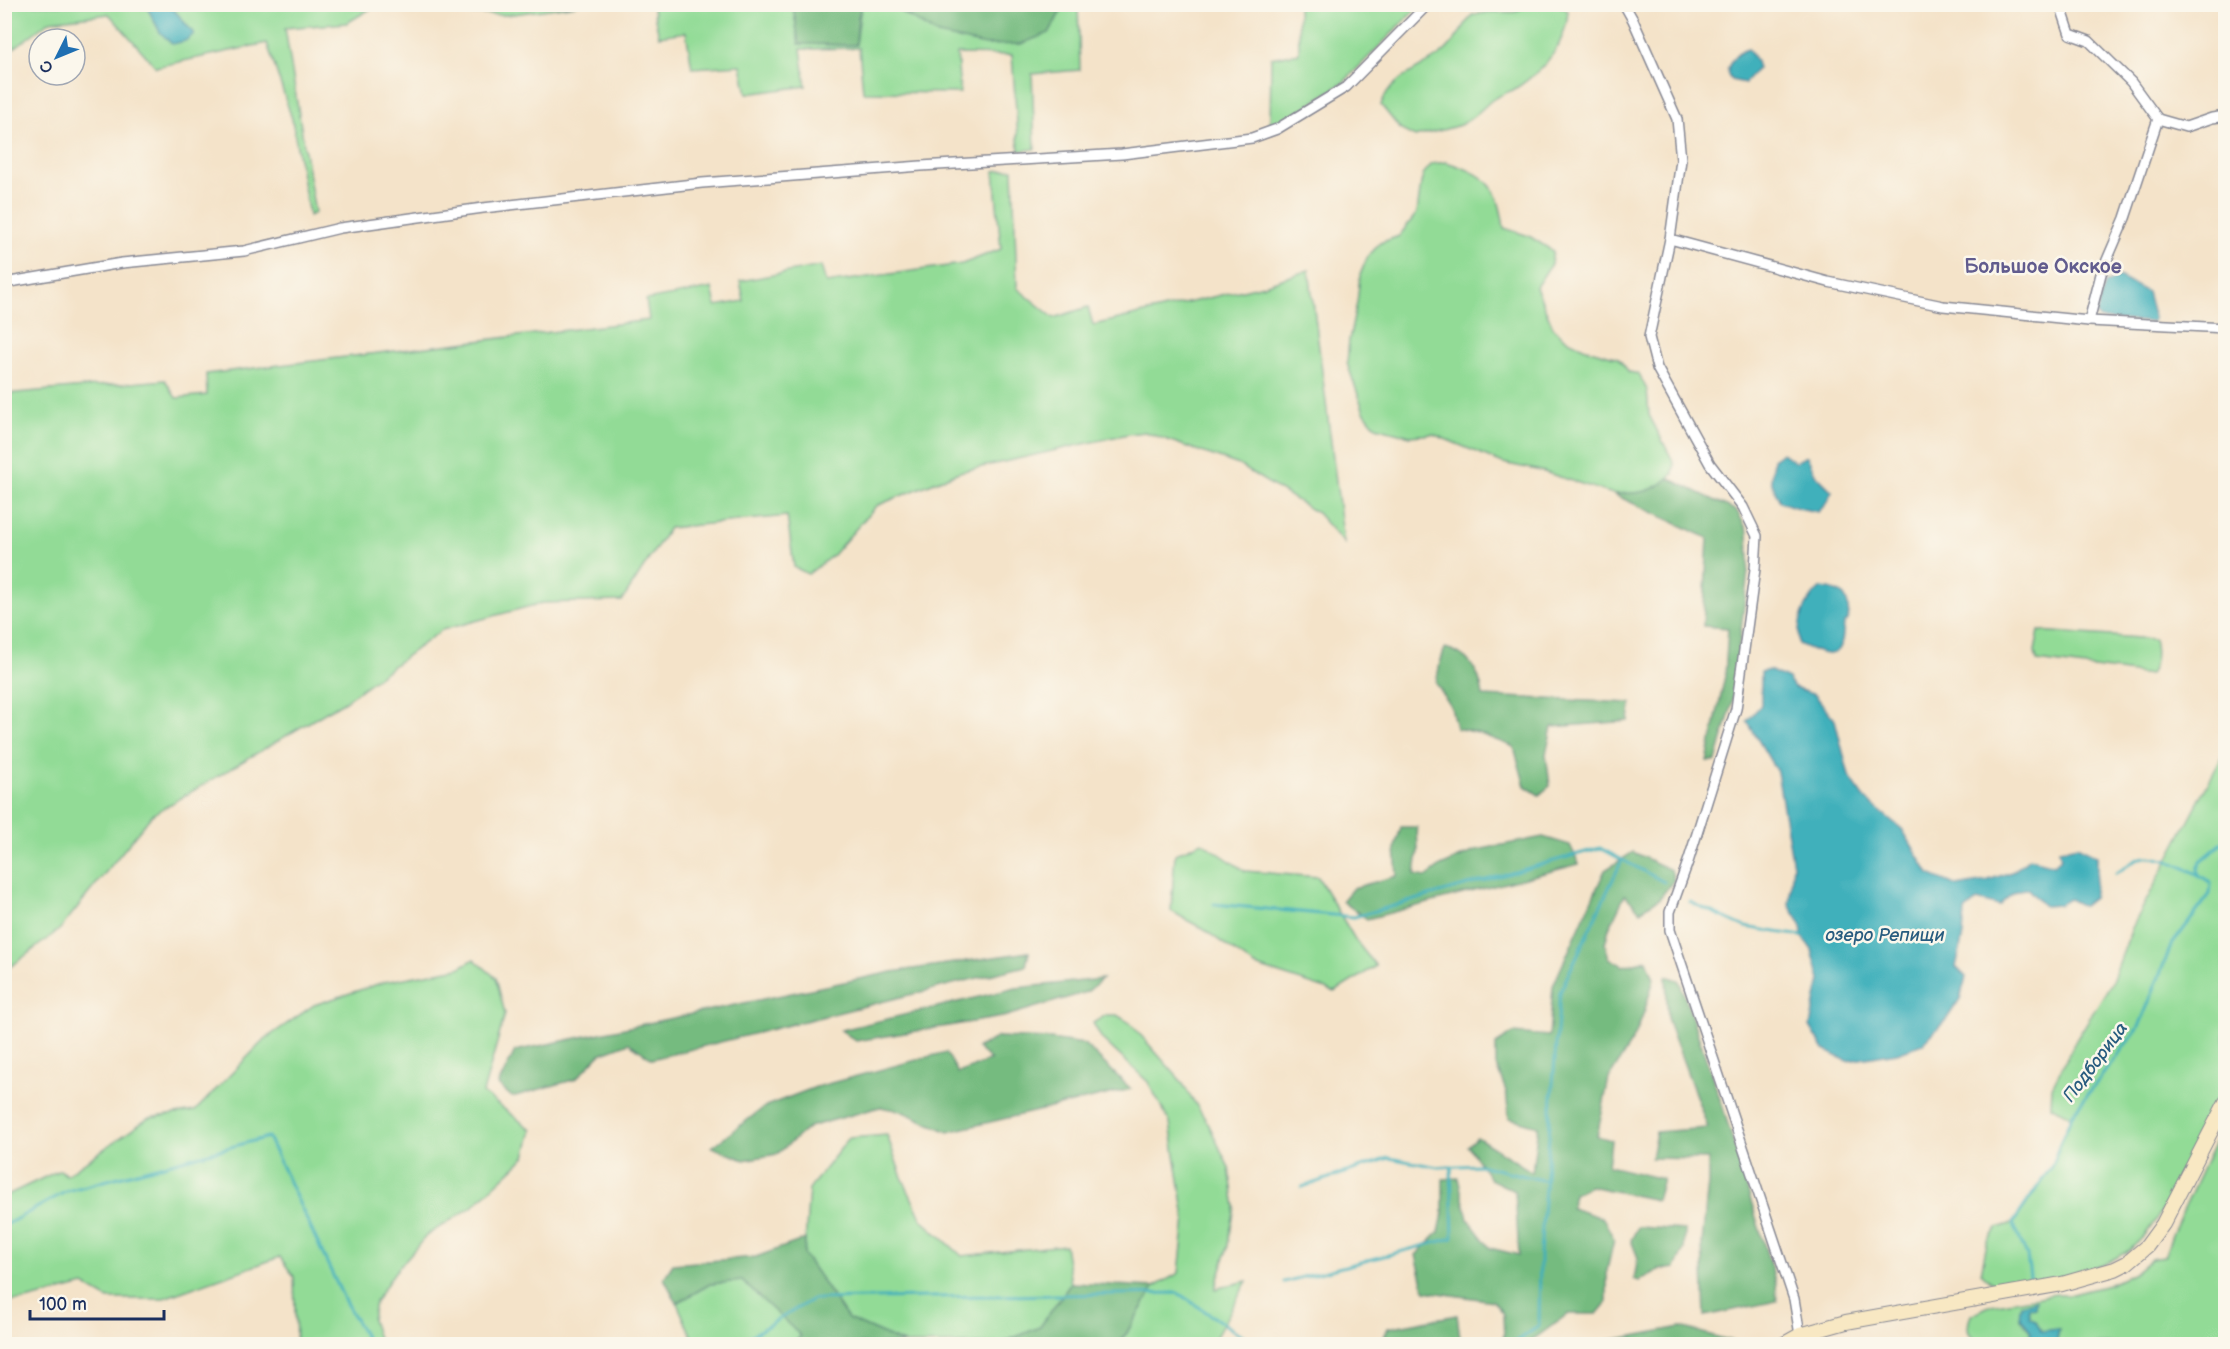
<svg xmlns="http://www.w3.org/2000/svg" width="2230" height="1349" viewBox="0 0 2230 1349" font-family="'Balsamiq Sans',sans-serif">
  <rect width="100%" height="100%" fill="#fbf7ec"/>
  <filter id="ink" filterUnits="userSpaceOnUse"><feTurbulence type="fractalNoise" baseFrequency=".0167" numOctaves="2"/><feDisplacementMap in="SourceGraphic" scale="12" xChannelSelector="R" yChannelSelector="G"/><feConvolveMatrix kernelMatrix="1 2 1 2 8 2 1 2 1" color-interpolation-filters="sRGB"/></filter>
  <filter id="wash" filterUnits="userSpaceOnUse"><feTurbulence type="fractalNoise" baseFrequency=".008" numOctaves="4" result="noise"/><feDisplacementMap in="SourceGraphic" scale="24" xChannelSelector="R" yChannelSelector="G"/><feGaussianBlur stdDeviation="1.35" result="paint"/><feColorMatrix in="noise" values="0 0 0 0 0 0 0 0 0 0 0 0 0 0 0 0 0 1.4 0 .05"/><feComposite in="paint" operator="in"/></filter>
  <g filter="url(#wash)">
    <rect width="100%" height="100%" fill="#f4e3c9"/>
    <g fill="#92db96" stroke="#56857a" stroke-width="1.5">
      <path d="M887 4 893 6 938 35 1049 33 1064 5H1078L1080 70 1032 74 1035 149 1019 151 1012 55 957 54 960 93 863 92 859 48 801 49 806 86 747 94 741 65 692 68 686 32 659 36 652 5H793L799 44 856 45 861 5Z"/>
      <path d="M1528 4 1559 5 1568 11C1566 46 1542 72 1513 90 1506 93 1498 96 1492 100 1481 109 1474 119 1460 125 1446 130 1430 132 1415 137L1401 130 1381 105C1391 77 1418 71 1440 55 1454 45 1462 28 1472 15L1490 12H1515Z"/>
      <path d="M5 5H146L160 32 194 34 170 5H377L347 23 285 28 315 213 309 216 292 119 267 43 156 67 109 14 50 21 5 55Z"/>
      <path d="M448 5V4L577 5 507 15 473 14Z"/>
      <path d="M1298 5H1420L1343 83 1292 116 1270 127 1271 58 1299 53Z"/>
      <path d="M1446 162C1487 175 1498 184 1504 228L1529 236 1553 251 1551 264 1536 287 1553 327 1564 338 1590 350 1618 358 1629 372 1639 374 1647 390 1649 415 1674 463 1673 474 1662 485 1645 493 1613 494 1541 471 1503 463 1433 434 1410 436 1376 427 1364 412 1347 363 1349 340 1357 303 1360 275 1367 258 1380 243 1399 236 1417 213 1421 183 1424 173 1432 164Z"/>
      <path d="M1013 169 1017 288 1054 318 1088 307 1093 325 1264 285 1309 270 1344 543 1317 513 1239 465 1145 432 1128 434 959 472 876 506 833 555 808 574 794 567 787 516 669 528 622 601 542 603 442 630 345 701 152 815 60 929 17 962 5 970V394L165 380 176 398 207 395 206 374 649 320 646 300 712 288 716 306 744 301 740 281 821 266 826 283 962 264 1001 249 994 171Z"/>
      <path d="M2039 631 2154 639C2157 652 2157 663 2150 675L2037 661 2035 651Z"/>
      <path d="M2225 751V1083L2174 1194 2146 1234 2130 1250 2103 1265 2063 1277 2031 1283 1993 1284 1981 1273 1987 1243 1997 1228 2013 1223 2027 1204 2051 1167 2071 1116 2051 1106 2052 1087 2076 1040 2112 982 2132 928Z"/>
      <path d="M1202 842 1245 871 1318 877 1356 941 1376 966 1335 992 1255 966 1203 929 1171 911 1175 854Z"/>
      <path d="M474 959 496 978 505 1014 483 1093 532 1130 525 1157 472 1207 427 1235 394 1273 375 1302 372 1320 380 1344H296L294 1277 280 1257 161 1299H108L84 1285 26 1300 5 1302V1196L60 1170 66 1175 149 1118 195 1111 265 1039 314 1005 384 982 459 968Z"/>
      <path d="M1106 1015H1117L1130 1023 1181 1081 1209 1125 1229 1168 1235 1207 1227 1250 1215 1289 1247 1281 1212 1344H1120L1154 1287 1179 1273 1185 1218 1170 1123 1148 1082 1102 1039 1093 1023Z"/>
      <path d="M2225 1120V1344H2056L2059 1329 2041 1331 2036 1321 2030 1317 2029 1307 2021 1305 2020 1319 2031 1332 2026 1344C2003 1344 1956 1349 1971 1315L1991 1305 2056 1294H2073L2108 1285 2134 1273 2151 1259 2164 1257 2172 1235Z"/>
      <path d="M887 1135 901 1175 922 1220 962 1256 1065 1245 1071 1283 1040 1327 999 1344H905L848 1319 804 1255 809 1189 849 1138Z"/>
      <path d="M742 1281 802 1336 792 1344H695L677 1303 710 1284Z"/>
    </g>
    <g fill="#75bb7f" stroke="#48756e" stroke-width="1.5">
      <path d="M793 5H861L858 18 856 45 799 44Z"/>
      <path d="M887 5 1064 4V5L1049 33 1021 44 986 45 938 35 893 6Z"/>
      <path d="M1668 478 1737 511 1748 532 1749 563 1732 705 1716 761H1707L1725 676 1728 628 1703 626 1708 538 1613 494C1634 493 1653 494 1668 478Z"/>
      <path d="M1445 648C1470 654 1480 672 1483 696L1631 703 1629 721 1552 727 1546 754 1550 786 1539 795 1525 786 1514 747 1478 733 1456 728 1451 707 1436 683 1440 663Z"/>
      <path d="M1401 827H1417L1418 851 1415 875 1426 877 1441 866 1477 850 1543 837 1570 845 1579 864 1367 919 1342 901 1353 888 1397 876 1395 847Z"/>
      <path d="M1633 852 1671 870 1674 880 1659 899 1640 911 1625 895 1609 928 1605 944 1609 958 1623 966 1647 960 1654 979 1645 1009 1635 1036 1609 1078 1597 1136 1611 1140 1608 1166 1663 1179 1657 1200 1590 1186 1574 1194 1571 1208 1603 1218 1614 1239 1607 1270V1302L1597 1314H1568L1527 1344H1478L1504 1338 1503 1314 1493 1301 1425 1291 1416 1255 1439 1232 1443 1214V1179L1458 1178 1468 1219 1490 1248 1519 1255 1515 1191 1490 1179 1468 1146 1477 1137 1532 1172 1538 1126 1509 1118 1506 1091 1496 1065V1044L1513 1033 1549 1036 1553 986 1605 870Z"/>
      <path d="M1029 952 1026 966 652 1059 629 1043 600 1054 576 1079 512 1097 498 1085 515 1051 892 972Z"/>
      <path d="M1666 976 1679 980 1723 1108 1776 1284 1777 1301 1705 1316 1702 1243 1708 1183V1159L1651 1158 1656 1132 1708 1128 1668 1021Z"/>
      <path d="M1102 979 1087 992 1003 1017 856 1041 841 1030 1016 988Z"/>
      <path d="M998 1037 1050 1039 1084 1044 1131 1089 948 1132 901 1111 880 1107 809 1127 777 1154 744 1160 712 1147 766 1106 816 1087 946 1052 958 1073 991 1060 977 1048Z"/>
      <path d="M1638 1227 1685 1230 1684 1249 1675 1268 1659 1270 1639 1281 1634 1279 1638 1258 1631 1240Z"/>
      <path d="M805 1239 804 1255 848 1319 905 1344H792L801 1336 742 1281 710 1284 677 1303 664 1278 673 1264 756 1257Z"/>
      <path d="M1071 1283 1154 1287 1120 1344H999L1040 1327Z"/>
      <path d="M1457 1315 1461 1344H1381L1388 1328Z"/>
      <path d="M1681 1327 1743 1344H1595L1596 1343Z"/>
    </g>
    <g fill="#41b0bb" stroke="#2e708c" stroke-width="1.5">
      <path d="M146 5H170L194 34 185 41 172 44 160 32Z"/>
      <path d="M1748 49 1755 59 1758 68 1745 83 1731 80C1721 69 1736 52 1748 49Z"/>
      <path d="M2119 277 2147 292 2154 319 2151 322 2100 319 2096 315 2105 284Z"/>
      <path d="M1782 453 1795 462 1807 456 1815 474 1832 491 1825 505 1818 512 1798 508 1780 502 1771 481 1773 459Z"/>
      <path d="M1821 588C1845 590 1850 598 1848 620L1844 624C1843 631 1843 642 1840 648 1832 662 1809 648 1799 644 1797 623 1804 601 1821 588Z"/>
      <path d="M1769 670 1788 679 1794 688 1815 695 1835 720 1849 776 1864 798 1902 829 1929 874 1957 886 1986 881 2014 871 2029 858 2054 865 2061 859 2059 850 2077 846 2097 856V870L2093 898 2083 906 2069 899 2059 905 2044 906 2028 889C2015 889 2008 897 1999 906L1977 900 1965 911 1963 935 1956 967 1966 977 1960 999 1946 1020 1922 1044 1897 1053 1847 1061 1824 1050 1810 1026 1820 980 1812 950 1802 936 1801 924 1789 905 1793 865 1777 772 1747 721 1761 705V672Z"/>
      <path d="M2036 1300 2035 1308 2029 1307 2030 1317 2036 1321 2041 1331 2059 1329 2056 1344H2026L2031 1332C2024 1319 2016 1321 2021 1305Z"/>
    </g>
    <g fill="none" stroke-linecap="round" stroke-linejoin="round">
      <g stroke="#41b0bb" stroke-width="3">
        <path d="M2199 874 2198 869 2201 861 2226 840"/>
        <path d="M1690 902 1745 927 1802 936"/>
        <path d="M1214 904 1354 917 1600 848 1664 882"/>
        <path d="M1302 1187 1389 1158 1438 1167 1479 1165 1546 1181"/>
        <path d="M4 1226 67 1191 268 1137 345 1301 369 1344"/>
        <path d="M1284 1282 1453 1238 1451 1166"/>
        <path d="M2031 1283 2027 1256 2013 1223 2051 1167 2071 1116 2139 1027 2171 946 2210 894 2211 883C2198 873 2157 852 2141 858 2132 861 2124 869 2116 873"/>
        <path d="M737 1344 813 1299 1178 1293 1254 1344"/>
        <path d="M1513 1344 1539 1326 1540 1254 1560 992 1622 860"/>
      </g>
    </g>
  </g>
  <g filter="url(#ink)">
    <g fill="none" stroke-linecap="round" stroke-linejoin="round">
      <g stroke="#888994" stroke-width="12">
        <g id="minor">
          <path d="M1624 4 1633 20 1677 119 1681 160 1670 239 1649 337 1657 368 1710 464 1743 507 1757 536 1755 569 1736 709 1689 859 1670 912V930L1794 1299 1800 1335"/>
          <path d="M2060 4 2070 34 2089 41 2131 82 2158 119 2125 218 2101 274 2089 321"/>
          <path d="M2158 119 2186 127 2212 118 2226 116"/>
          <path d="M1670 239 1828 282 1943 306 2089 321 2226 328"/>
          <path d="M4 283 122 263 244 251 340 228 483 208 702 183 921 166 1122 154 1252 138 1277 129 1346 87 1428 4"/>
        </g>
      </g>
      <g stroke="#888994" stroke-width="16">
        <path id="secondary" d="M1784 1344 1800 1335 1846 1322 2062 1284 2115 1269 2127 1263 2147 1246 2163 1224 2226 1102"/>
      </g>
      <use href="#minor" stroke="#fff" stroke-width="9"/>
      <use href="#secondary" stroke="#f8e8c3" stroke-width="14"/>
    </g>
  </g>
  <g text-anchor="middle" stroke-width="5" stroke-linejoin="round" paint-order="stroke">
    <g font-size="18" font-style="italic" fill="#285c7f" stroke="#fbf7ec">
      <text x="1885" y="941">озеро Репищи</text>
      <text transform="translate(2095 1062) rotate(-53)" y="6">Подборица</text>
    </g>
    <g font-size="20" font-weight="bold" fill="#615c8e" stroke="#fbf7ec">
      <text x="2043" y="273">Большое Окское</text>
    </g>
  </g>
  <rect width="2230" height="1349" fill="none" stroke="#fbf7ec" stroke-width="24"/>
  <g transform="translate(57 57) rotate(227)"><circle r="28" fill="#fbf7ec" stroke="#a1a7b3" stroke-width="1.5"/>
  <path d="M0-4.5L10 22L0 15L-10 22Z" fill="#1f6fb2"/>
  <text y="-9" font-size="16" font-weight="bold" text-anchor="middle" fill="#1b2f5e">С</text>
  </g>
  <path d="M30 1310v9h134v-9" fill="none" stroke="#1b2f5e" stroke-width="3"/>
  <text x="39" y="1310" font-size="18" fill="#1b2f5e" stroke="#fbf7ec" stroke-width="4.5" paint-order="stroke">100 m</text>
</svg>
